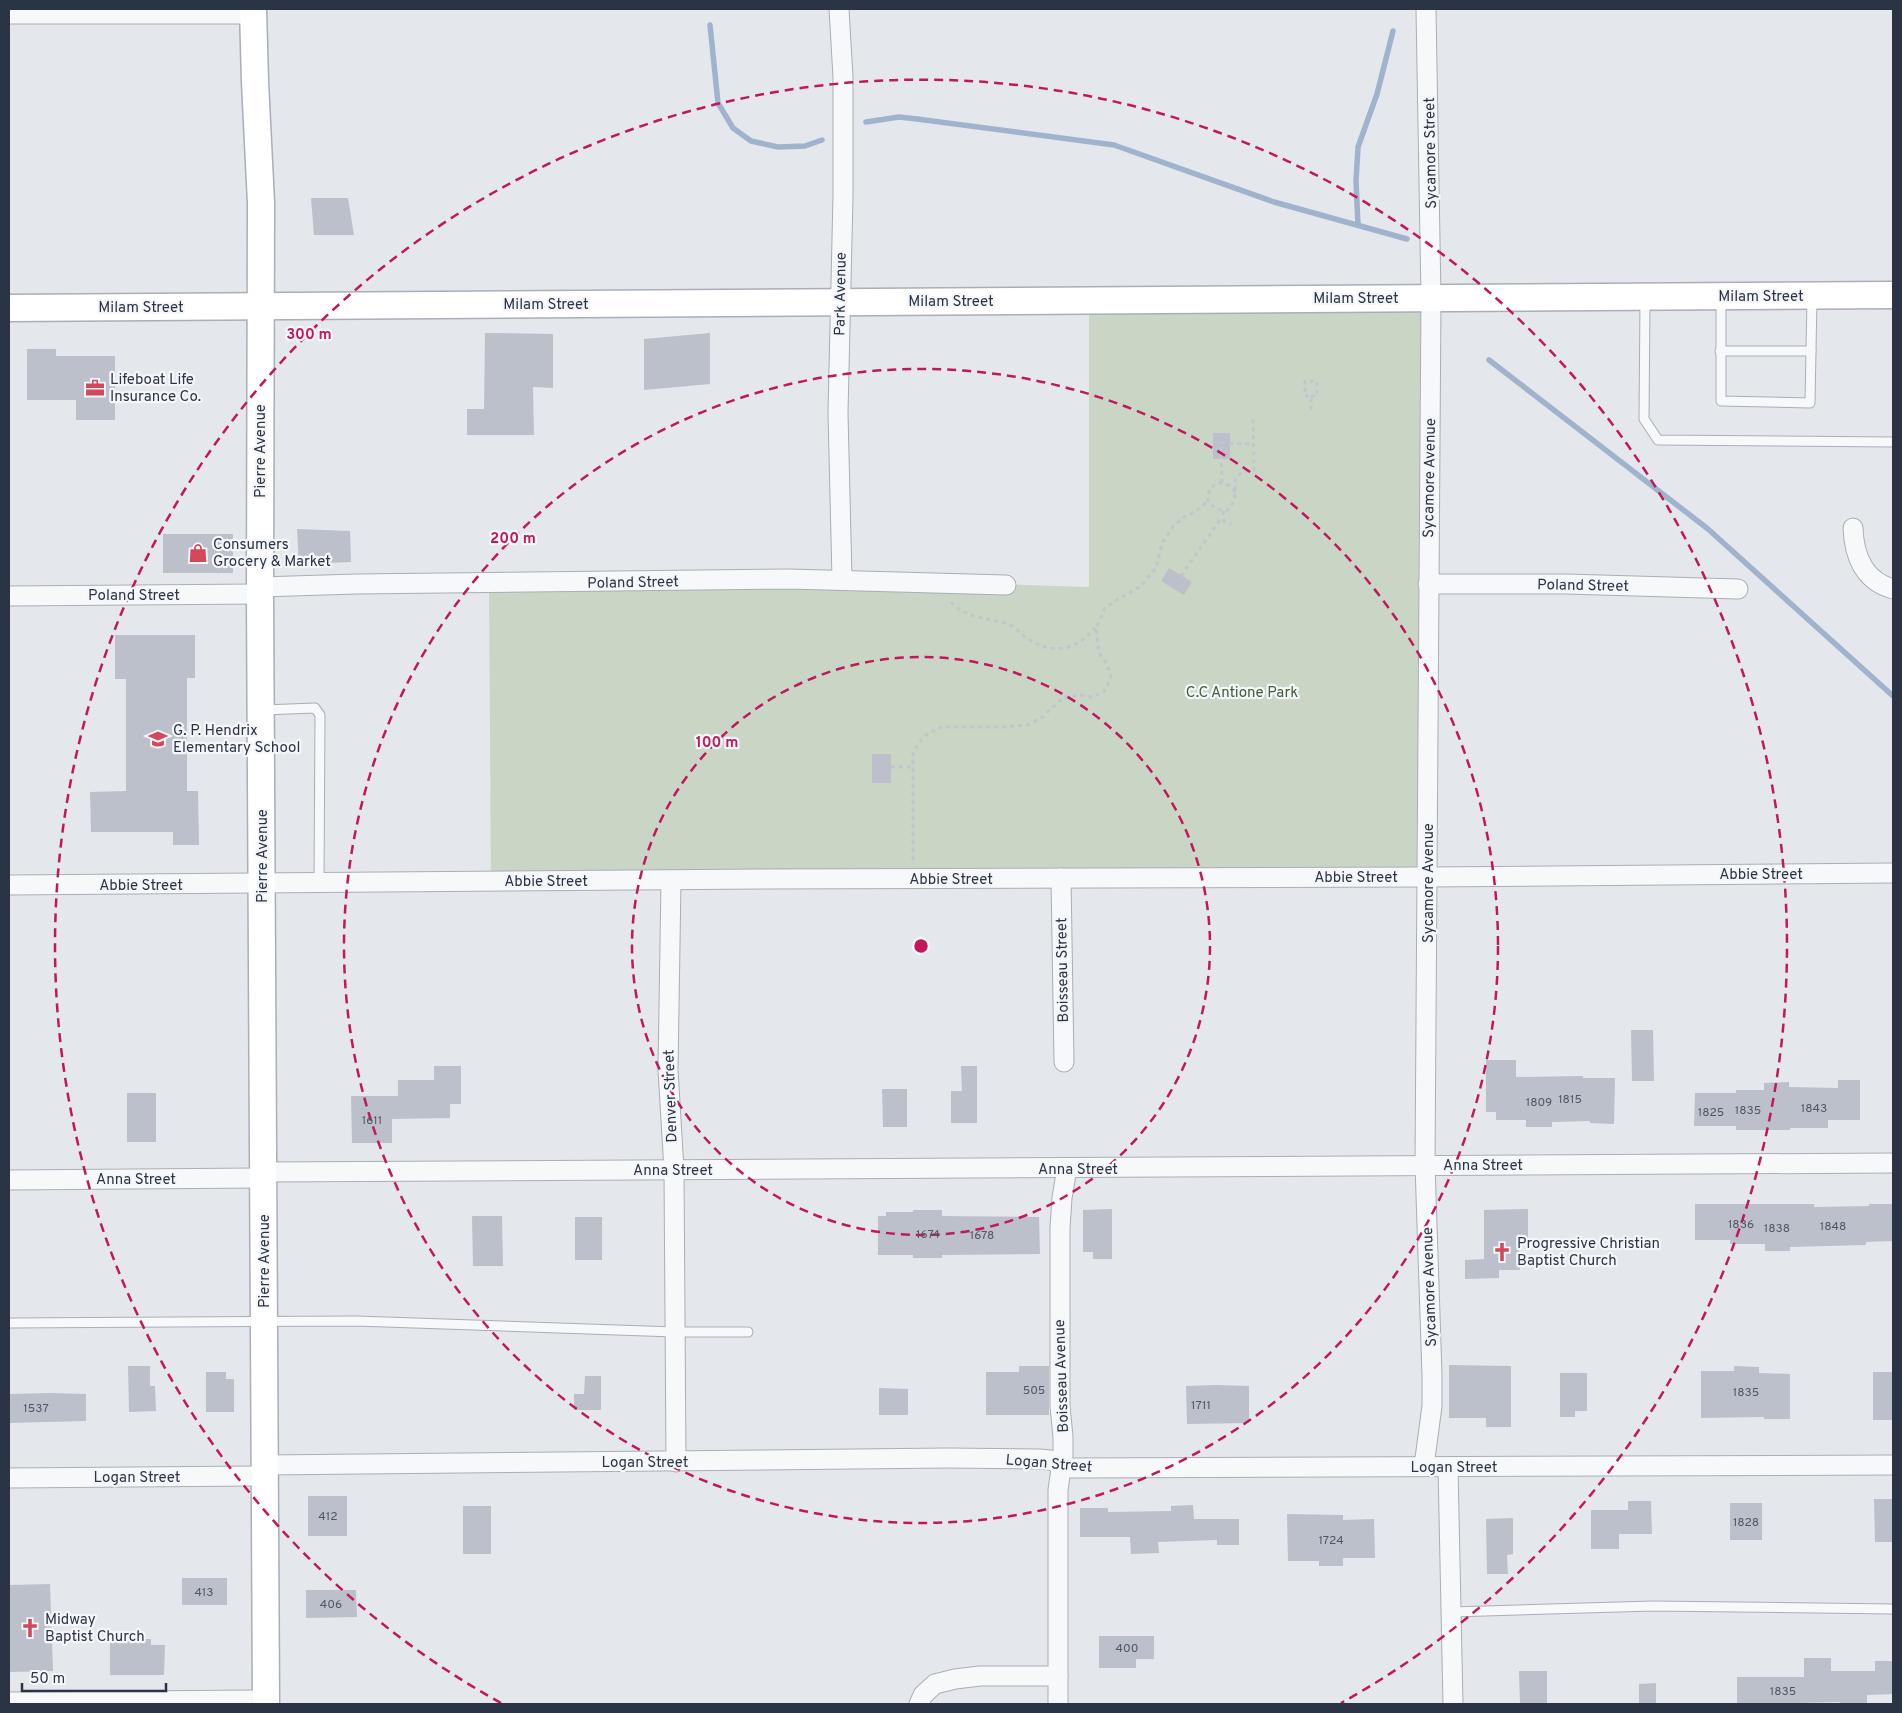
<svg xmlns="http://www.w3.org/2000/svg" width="1902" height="1713" viewBox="0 0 1902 1713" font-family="Overpass,sans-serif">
  <rect width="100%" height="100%" fill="#e4e7ec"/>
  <path fill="#c9d6c5" d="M1431 298 1428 877 491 882 489 583 842 579 1089 587V300Z"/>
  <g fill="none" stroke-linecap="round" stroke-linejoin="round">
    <g stroke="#9fb4cc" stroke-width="5.5">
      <path d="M710 25 718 103 733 128 751 141 778 147 805 146 822 140"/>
      <path d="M866 122 899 117 917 119 1114 145 1274 202 1407 239"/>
      <path d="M1358 225 1356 181 1358 147 1377 94 1393 31"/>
      <path d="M1489 360 1708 529 1893 696"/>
    </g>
  </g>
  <g fill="#bbc0ca">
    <path d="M311 198H348L354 235H314Z"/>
    <path d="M485 333 553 334V388L533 387 534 435H467V409H484Z"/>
    <path d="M710 333V384L644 390V339Z"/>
    <path d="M27 349H56V356H115V420H76V400H27Z"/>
    <rect x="1213" y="433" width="17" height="26"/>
    <path d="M297 529 350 531 351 562 299 564Z"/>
    <rect x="163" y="534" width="70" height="39"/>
    <path d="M1169 568 1192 582 1184 595 1161 581Z"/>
    <path d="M115 635H195V678H187V791H198L199 845H173V832H91L90 792 126 791V679H115Z"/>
    <rect x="872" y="754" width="19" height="29"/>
    <path d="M1631 1030H1653L1654 1081H1632Z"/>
    <path d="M1486 1060H1516V1077L1583 1076V1078H1615L1614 1124 1590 1123V1121L1552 1122V1127H1526V1120H1496V1112H1486Z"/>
    <path d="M434 1066H461V1104H450V1118L392 1119V1143H352L351 1096H398V1080H434Z"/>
    <path d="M961 1066H977V1123H951V1091H962Z"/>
    <path d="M1838 1080H1860V1120H1828V1128H1790V1130H1736V1126H1694L1695 1093H1736V1090H1764V1083L1789 1082V1087L1838 1088Z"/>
    <path d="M882 1089H907V1127H883Z"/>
    <rect x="127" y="1093" width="29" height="49"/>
    <path d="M1695 1204H1814V1207L1869 1206V1204H1893V1241L1866 1242V1245L1790 1247V1251H1765V1244H1730V1240H1695Z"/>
    <path d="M1112 1209V1259H1093V1252H1083V1210Z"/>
    <path d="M1528 1209V1244H1519L1520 1270H1499V1278L1465 1279V1260L1484 1259V1210Z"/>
    <path d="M913 1210H942V1216L1039 1217 1040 1254 942 1255V1258H913V1255H878V1216H886V1212H913Z"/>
    <path d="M472 1216H502L503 1266H473Z"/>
    <rect x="575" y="1217" width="27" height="43"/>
    <path d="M1449 1365 1511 1366V1427H1486V1418H1449Z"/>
    <path d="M128 1366H150V1386H155L156 1411 129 1412Z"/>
    <path d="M1019 1366H1049V1415H986V1372H1019Z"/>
    <path d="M1734 1366 1759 1367V1373L1790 1374V1419H1764V1417L1701 1418V1371H1734Z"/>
    <path d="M206 1372H226V1379H234V1412H206Z"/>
    <rect x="1873" y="1372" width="20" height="48"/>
    <path d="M1560 1373H1587V1411H1575V1417H1560Z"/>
    <path d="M585 1376H601V1410H574V1394H584Z"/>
    <path d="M1216 1385 1249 1386V1423L1187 1424 1186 1386Z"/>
    <path d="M879 1388 908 1389V1415H879Z"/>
    <path d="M51 1393 86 1394V1421L9 1423V1394Z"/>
    <rect x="308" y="1496" width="39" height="40"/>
    <path d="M1874 1499H1893V1542H1875Z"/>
    <path d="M1628 1501H1651L1652 1534H1619V1549H1591V1510H1628Z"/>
    <rect x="1730" y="1503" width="32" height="37"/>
    <path d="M1193 1505 1194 1519H1239V1545H1217V1540L1158 1542 1159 1553 1131 1554 1130 1537H1080V1508H1108V1512L1171 1511V1506Z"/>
    <rect x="463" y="1506" width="28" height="48"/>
    <path d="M1287 1514 1343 1515V1520L1374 1519 1375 1558H1343V1566H1319V1561H1288Z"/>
    <path d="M1513 1518V1554L1507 1555 1508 1574H1487L1486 1519Z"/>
    <rect x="182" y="1578" width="45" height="27"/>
    <path d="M50 1584 53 1671 9 1672V1585Z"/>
    <path d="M306 1590H356L357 1617 306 1618Z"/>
    <path d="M110 1636H135V1639H151V1645H165L164 1675H110Z"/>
    <path d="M1099 1636H1154V1659H1136V1668H1099Z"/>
    <path d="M1804 1658H1831V1671H1875V1661H1893V1694L1867 1695V1704H1840V1702L1798 1703V1704H1737V1677H1804Z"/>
    <path d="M1519 1671H1547V1704H1520Z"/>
    <path d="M1656 1683V1704H1639V1684Z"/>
  </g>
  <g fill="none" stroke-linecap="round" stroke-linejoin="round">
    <g stroke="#a9aeb7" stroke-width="11">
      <g id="lane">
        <path d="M1721 298V401L1810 403 1812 298"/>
        <path d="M1645 300 1644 419 1658 440 1893 442"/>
        <path d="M1720 351H1811"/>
        <path d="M263 710 315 708 320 715 319 883"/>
        <path d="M9 1323 356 1321 675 1332H748"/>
        <path d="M1452 1612 1653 1606 1893 1609"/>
      </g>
    </g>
    <g stroke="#a9aeb7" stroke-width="21">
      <g id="street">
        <path d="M839 9 843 77V196L838 413 842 579"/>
        <path d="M9 14H253"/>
        <path d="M1853 528C1854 556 1864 581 1893 589"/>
        <path d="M1428 584H1566L1738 589"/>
        <path d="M260 587 356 584 789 579 1006 585"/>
        <path d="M9 596 260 594"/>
        <path d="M1061 878 1064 1062"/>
        <path d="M671 881 668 1070 674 1170 676 1462"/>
        <path d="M9 885 762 879 1428 877 1893 873"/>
        <path d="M264 1172 1893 1163"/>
        <path d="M9 1180 264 1178"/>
        <path d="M265 1465 948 1458 1039 1459 1050 1460 1071 1468 1893 1465"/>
        <path d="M1424 1466 1432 1406V1375L1425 1165 1431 298 1426 9"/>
        <path d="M1448 1467 1453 1704"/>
        <path d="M9 1478 265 1476"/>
        <path d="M9 1702 266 1700"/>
        <path d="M919 1704 923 1695 935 1684 955 1679 980 1676H1058"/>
        <path d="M1058 1704V1490L1063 1455V1437L1060 1406V1228L1062 1198 1067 1168"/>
      </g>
    </g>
    <g stroke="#a9aeb7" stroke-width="29">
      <g id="secondary">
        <path d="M253 9 255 82 261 203 260 594 266 1704"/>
        <path d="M9 308 1893 295"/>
      </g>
    </g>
    <g stroke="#c2c5cb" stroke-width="3" stroke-dasharray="4 4" stroke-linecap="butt">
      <path d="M1311 396H1317V381H1305V396H1311V414"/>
      <path d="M1222 483 1221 443 1253 444"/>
      <path d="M1235 492C1230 485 1224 482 1216 483L1209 491 1208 501 1216 509 1226 511C1237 503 1235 491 1235 479L1242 472 1254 470 1253 415"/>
      <path d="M1223 511 1224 521 1231 524"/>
      <path d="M1181 576 1222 517"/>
      <path d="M951 602C964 618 989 618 1008 624 1016 627 1022 636 1030 640 1056 656 1076 649 1095 628"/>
      <path d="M891 767H912"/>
      <path d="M913 860V752L924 736 941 727H1002L1027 725 1041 718 1064 697 1080 695 1092 697 1104 692 1111 677 1107 664 1099 653 1096 628 1105 608 1118 599 1141 586 1156 568 1162 543 1172 528 1182 518 1195 512 1208 501"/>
    </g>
    <use href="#lane" stroke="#f7f8fa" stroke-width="9"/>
    <use href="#street" stroke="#f7f8fa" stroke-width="19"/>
    <use href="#secondary" stroke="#fff" stroke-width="26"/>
  </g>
  <g fill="none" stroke="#c2185b" stroke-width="2.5" stroke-dasharray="9 6">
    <circle cx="921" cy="946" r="289"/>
    <circle cx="921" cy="946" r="577"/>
    <path d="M501 1703A866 866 0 1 1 1341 1703"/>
  </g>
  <defs>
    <g id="office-bare" transform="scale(1.5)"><path d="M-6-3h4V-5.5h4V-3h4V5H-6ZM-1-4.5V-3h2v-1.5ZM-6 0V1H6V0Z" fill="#d1495b" stroke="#f4f6f9" stroke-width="2.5" paint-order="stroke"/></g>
    <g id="shop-bare" transform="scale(1.5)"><path d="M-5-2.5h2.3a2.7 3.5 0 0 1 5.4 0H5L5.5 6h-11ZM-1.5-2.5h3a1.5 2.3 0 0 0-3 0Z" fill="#d1495b" stroke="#f4f6f9" stroke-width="2.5" paint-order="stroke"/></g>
    <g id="school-bare" transform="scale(1.5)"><path d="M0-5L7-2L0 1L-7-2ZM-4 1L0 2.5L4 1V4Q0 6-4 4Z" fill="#d1495b" stroke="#f4f6f9" stroke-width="2.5" paint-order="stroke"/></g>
    <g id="church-bare" transform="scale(1.5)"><path d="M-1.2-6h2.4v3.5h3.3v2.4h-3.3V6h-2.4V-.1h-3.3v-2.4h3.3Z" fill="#d1495b" stroke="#f4f6f9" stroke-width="2.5" paint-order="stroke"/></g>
  </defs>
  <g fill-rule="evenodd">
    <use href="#office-bare" x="95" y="388"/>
    <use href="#shop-bare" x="198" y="553"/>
    <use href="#school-bare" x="158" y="739"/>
    <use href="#church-bare" x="1502" y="1252"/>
    <use href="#church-bare" x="30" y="1628"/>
  </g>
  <g text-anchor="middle" stroke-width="4.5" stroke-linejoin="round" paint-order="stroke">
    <g font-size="12" fill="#4f5766">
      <text x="1570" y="1103">1815</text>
      <text x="1539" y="1106">1809</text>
      <text x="1814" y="1112">1843</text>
      <text x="1748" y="1114">1835</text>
      <text x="1711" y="1116">1825</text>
      <text x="372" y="1124">1611</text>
      <text x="1741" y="1228">1836</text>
      <text x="1833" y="1230">1848</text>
      <text x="1777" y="1232">1838</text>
      <text x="928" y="1238">1674</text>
      <text x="982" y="1239">1678</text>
      <text x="1034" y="1394">505</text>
      <text x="1746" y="1396">1835</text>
      <text x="1201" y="1409">1711</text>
      <text x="36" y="1412">1537</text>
      <text x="328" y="1520">412</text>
      <text x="1746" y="1526">1828</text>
      <text x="1331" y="1544">1724</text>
      <text x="204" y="1596">413</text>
      <text x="331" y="1608">406</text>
      <text x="1127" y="1652">400</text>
      <text x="1783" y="1695">1835</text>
    </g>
    <g font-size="15" fill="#2b3445" stroke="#f4f6f9">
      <text transform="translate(1430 153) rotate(-91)" y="5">Sycamore Street</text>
      <text transform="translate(840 294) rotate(-89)" y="5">Park Avenue</text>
      <text x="1761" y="301">Milam Street</text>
      <text x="1356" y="303">Milam Street</text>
      <text x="951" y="306">Milam Street</text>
      <text x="546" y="309">Milam Street</text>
      <text x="141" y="312">Milam Street</text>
      <text transform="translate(260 451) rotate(-90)" y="5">Pierre Avenue</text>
      <text transform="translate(1429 478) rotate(-89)" y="5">Sycamore Avenue</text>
      <text transform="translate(633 582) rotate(-1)" y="5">Poland Street</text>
      <text transform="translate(1583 585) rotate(1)" y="5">Poland Street</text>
      <text x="134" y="600">Poland Street</text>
      <text transform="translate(262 856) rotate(-90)" y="5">Pierre Avenue</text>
      <text x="1761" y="879">Abbie Street</text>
      <text x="1356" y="882">Abbie Street</text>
      <text x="951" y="884">Abbie Street</text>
      <text x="546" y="886">Abbie Street</text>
      <text transform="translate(1428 883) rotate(-90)" y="5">Sycamore Avenue</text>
      <text x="141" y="890">Abbie Street</text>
      <text transform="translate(1062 970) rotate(-91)" y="5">Boisseau Street</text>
      <text transform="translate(670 1096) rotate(-92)" y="5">Denver Street</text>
      <text x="1483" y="1170">Anna Street</text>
      <text x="1078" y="1174">Anna Street</text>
      <text x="673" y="1175">Anna Street</text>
      <text x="136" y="1184">Anna Street</text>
      <text transform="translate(264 1261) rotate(-90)" y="5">Pierre Avenue</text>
      <text transform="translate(1429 1287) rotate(-92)" y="5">Sycamore Avenue</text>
      <text transform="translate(1061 1376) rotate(-92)" y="5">Boisseau Avenue</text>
      <text x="645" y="1467">Logan Street</text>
      <text transform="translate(1049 1463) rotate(5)" y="5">Logan Street</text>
      <text x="1454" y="1472">Logan Street</text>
      <text x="137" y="1482">Logan Street</text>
    </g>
    <g font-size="15" fill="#2b3445" stroke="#f4f6f9" text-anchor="start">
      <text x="110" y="384">Lifeboat Life<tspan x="110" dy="17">Insurance Co.</tspan></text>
      <text x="213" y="549">Consumers<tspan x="213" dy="17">Grocery &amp; Market</tspan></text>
      <text x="173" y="735">G. P. Hendrix<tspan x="173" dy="17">Elementary School</tspan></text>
      <text x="1517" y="1248">Progressive Christian<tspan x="1517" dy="17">Baptist Church</tspan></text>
      <text x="45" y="1624">Midway<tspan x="45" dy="17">Baptist Church</tspan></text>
    </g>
    <g font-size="15" fill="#3f6138" stroke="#f4f6f9">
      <text x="1242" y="697">C.C Antione Park</text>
    </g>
  </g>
  <circle cx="921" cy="946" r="8" fill="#c2185b" stroke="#f4f6f9" stroke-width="2.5"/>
  <g font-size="15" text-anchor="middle" font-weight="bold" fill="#c2185b" stroke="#f4f6f9" stroke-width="4.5" stroke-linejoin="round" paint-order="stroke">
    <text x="309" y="339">300 m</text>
    <text x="513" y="543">200 m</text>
    <text x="717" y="747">100 m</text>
  </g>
  <rect width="1902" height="1713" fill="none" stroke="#2b3445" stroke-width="20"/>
  <path d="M22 1683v8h144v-8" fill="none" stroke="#2b3445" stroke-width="2.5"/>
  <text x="30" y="1683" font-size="15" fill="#2b3445" stroke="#f4f6f9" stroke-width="4" paint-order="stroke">50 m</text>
</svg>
